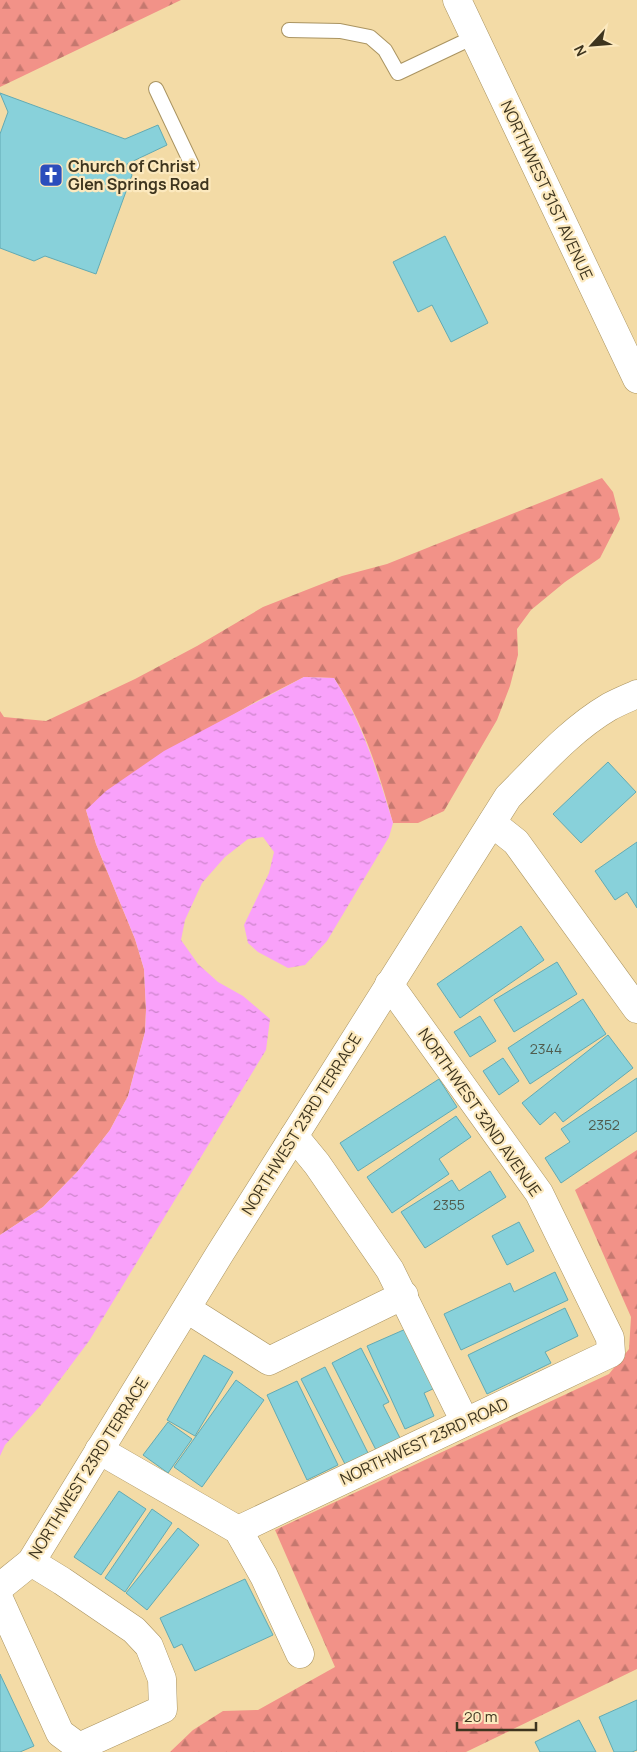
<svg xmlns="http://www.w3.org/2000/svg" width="637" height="1752" viewBox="0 0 637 1752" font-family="Manrope,sans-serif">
  <defs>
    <pattern id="forest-firs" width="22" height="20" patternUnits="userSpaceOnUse" patternTransform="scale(1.25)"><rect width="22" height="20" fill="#f29288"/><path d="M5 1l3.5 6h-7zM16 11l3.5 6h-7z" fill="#c5786f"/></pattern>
    <pattern id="water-ripples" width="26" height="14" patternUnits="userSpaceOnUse" patternTransform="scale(1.25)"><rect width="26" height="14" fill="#f9a1fa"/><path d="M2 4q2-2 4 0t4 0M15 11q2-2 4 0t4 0" fill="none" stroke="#cb84ca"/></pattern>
  </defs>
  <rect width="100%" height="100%" fill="#f3dba6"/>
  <g fill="url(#forest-firs)">
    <path d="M0 0H181L0 87Z"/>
    <path d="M602 478 613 492 620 519 600 558 565 582 531 610 517 629 518 655 510 686 497 720 444 811 418 823H393C379 772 363 722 334 678L304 677 257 701 221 722 86 810 96 844 135 939 144 969 146 1010 145 1032 128 1096 110 1130 78 1171 43 1207 0 1235V711L4 717 46 721 135 679 197 646 263 607 342 576 387 564Z"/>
    <path d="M637 1150V1669L466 1752H170L193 1730 223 1711 258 1710 335 1667 275 1530 609 1374 629 1349 631 1317 575 1190Z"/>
  </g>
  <path fill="url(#water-ripples)" d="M304 677 334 678C360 719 375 764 389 810L393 823 389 837 327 941 305 965 288 968 258 952 248 943 244 925 269 873 274 852 263 837 248 839 225 857 202 883 185 920 181 940 198 964 218 982 243 996 270 1019 266 1050 89 1341 41 1405 5 1445 0 1456V1235L43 1207 78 1171 110 1130 128 1096 145 1032 146 1010 144 969 135 939 96 844 86 810 106 791 164 751Z"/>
  <g fill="#88d1da" stroke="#62aab3">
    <path d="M0 93 125 139 158 125 167 145 127 164 132 175 96 274 45 256 34 261 0 248V134L8 112Z"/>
    <path d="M445 236 488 323 451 342 432 305 418 312 393 262Z"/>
    <path d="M608 762 636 792 581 843 553 814Z"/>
    <path d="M637 842V908L627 892 615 900 595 871Z"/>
    <path d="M521 926 544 960 460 1018 437 984Z"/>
    <path d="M557 962 577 994 514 1032 494 1000Z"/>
    <path d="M583 999 606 1034 530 1084 508 1048Z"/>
    <path d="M480 1016 496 1041 470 1057 454 1032Z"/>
    <path d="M608 1035 633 1068 563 1122 555 1112 540 1125 522 1103Z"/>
    <path d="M503 1058 519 1081 499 1095 483 1071Z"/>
    <path d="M637 1078V1131L561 1183 545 1158 570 1142 561 1129Z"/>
    <path d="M439 1079 457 1107 358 1171 340 1143Z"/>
    <path d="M456 1116 471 1137 439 1159 449 1174 392 1213 367 1177Z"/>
    <path d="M490 1171 506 1197 425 1248 401 1212 452 1180 459 1191Z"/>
    <path d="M519 1222 534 1251 507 1265 492 1236Z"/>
    <path d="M555 1272 568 1300 461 1350 444 1314 510 1283 514 1292Z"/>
    <path d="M565 1308 578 1336 545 1352 551 1363 487 1394 468 1355Z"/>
    <path d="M408 1328 435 1388 424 1393 434 1416 405 1429 367 1346Z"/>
    <path d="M361 1348 389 1402 383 1405 400 1438 376 1450 332 1363Z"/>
    <path d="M204 1355 233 1372 195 1436 167 1420Z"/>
    <path d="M325 1367 369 1455 346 1466 301 1379Z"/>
    <path d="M236 1380 264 1400 202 1487 174 1467Z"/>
    <path d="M297 1381 338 1465 307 1480 267 1395Z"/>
    <path d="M168 1422 192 1439 168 1473 143 1455Z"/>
    <path d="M119 1491 146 1509 101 1575 74 1557Z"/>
    <path d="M152 1509 172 1523 125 1592 105 1578Z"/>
    <path d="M178 1528 199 1545 147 1610 126 1593Z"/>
    <path d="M245 1579 273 1635 195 1671 182 1644 174 1648 160 1618Z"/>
    <path d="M0 1674 34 1746 20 1752H0Z"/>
    <path d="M637 1700V1750L632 1752H614L599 1717Z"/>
    <path d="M579 1720 596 1752H540L535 1742Z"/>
  </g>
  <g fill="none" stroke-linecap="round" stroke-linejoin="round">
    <g stroke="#aa9461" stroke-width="16">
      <g id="lane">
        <path d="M289 30 340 31 370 37 385 50 398 73 474 37"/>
        <path d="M156 89 192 165"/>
      </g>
    </g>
    <g stroke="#aa9461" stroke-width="29">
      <g id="street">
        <path d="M492 823 516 842 637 1009"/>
        <path d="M294 1136 317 1164 390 1270 465 1422"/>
        <path d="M187 1309 269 1361 404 1295"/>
        <path d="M99 1450 238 1530 264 1576 300 1654"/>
        <path d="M238 1530 611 1353 610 1338 539 1193 389 984"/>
        <path d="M0 1587 31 1562 219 1255 508 797C540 765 570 730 609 707 618 702 628 698 637 694"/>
        <path d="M0 1601 60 1733 79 1747 163 1709 162 1679 149 1646 134 1630 62 1581 31 1562"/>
      </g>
    </g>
    <g stroke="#aa9461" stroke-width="29">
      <path id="secondary" d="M457 0 637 379"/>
    </g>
    <use href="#lane" stroke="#fff" stroke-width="14"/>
    <use href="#street" stroke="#fff" stroke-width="28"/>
    <use href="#secondary" stroke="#fff" stroke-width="28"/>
  </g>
  <defs>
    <g id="church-square" transform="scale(1.25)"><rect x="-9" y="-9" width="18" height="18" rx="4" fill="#2b4dbc" stroke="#fce9be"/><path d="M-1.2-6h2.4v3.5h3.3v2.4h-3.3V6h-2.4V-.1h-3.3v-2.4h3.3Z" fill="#fff"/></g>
  </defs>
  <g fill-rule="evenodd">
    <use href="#church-square" x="51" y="175"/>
  </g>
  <g text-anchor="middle" stroke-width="4.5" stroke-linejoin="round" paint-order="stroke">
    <g font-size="14" fill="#505c4e">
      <text x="546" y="1054">2344</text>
      <text x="604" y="1130">2352</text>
      <text x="449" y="1210">2355</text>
    </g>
    <g font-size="16" font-weight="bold" fill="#3e351f" stroke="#fce9be" text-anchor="start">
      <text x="68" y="172">Church of Christ<tspan x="68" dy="18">Glen Springs Road</tspan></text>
    </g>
    <g font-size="16" fill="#3e351f" stroke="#fce9be">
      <text transform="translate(547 190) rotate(65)" y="6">NORTHWEST 31ST AVENUE</text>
      <text transform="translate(480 1112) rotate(55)" y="6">NORTHWEST 32ND AVENUE</text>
      <text transform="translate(301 1124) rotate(-58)" y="6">NORTHWEST 23RD TERRACE</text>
      <text transform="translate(424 1441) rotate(-25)" y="6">NORTHWEST 23RD ROAD</text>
      <text transform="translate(88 1468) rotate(-58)" y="6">NORTHWEST 23RD TERRACE</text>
    </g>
  </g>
  <g transform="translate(592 45) rotate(244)" stroke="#fce9be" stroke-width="4" paint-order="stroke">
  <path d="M0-4L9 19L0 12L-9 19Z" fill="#3e351f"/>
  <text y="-8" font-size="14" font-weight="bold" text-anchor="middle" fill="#3e351f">N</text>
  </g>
  <path d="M457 1722v8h79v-8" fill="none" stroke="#3e351f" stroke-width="2.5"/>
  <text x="464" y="1722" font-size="15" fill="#3e351f" stroke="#fce9be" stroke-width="4" paint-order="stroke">20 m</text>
</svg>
